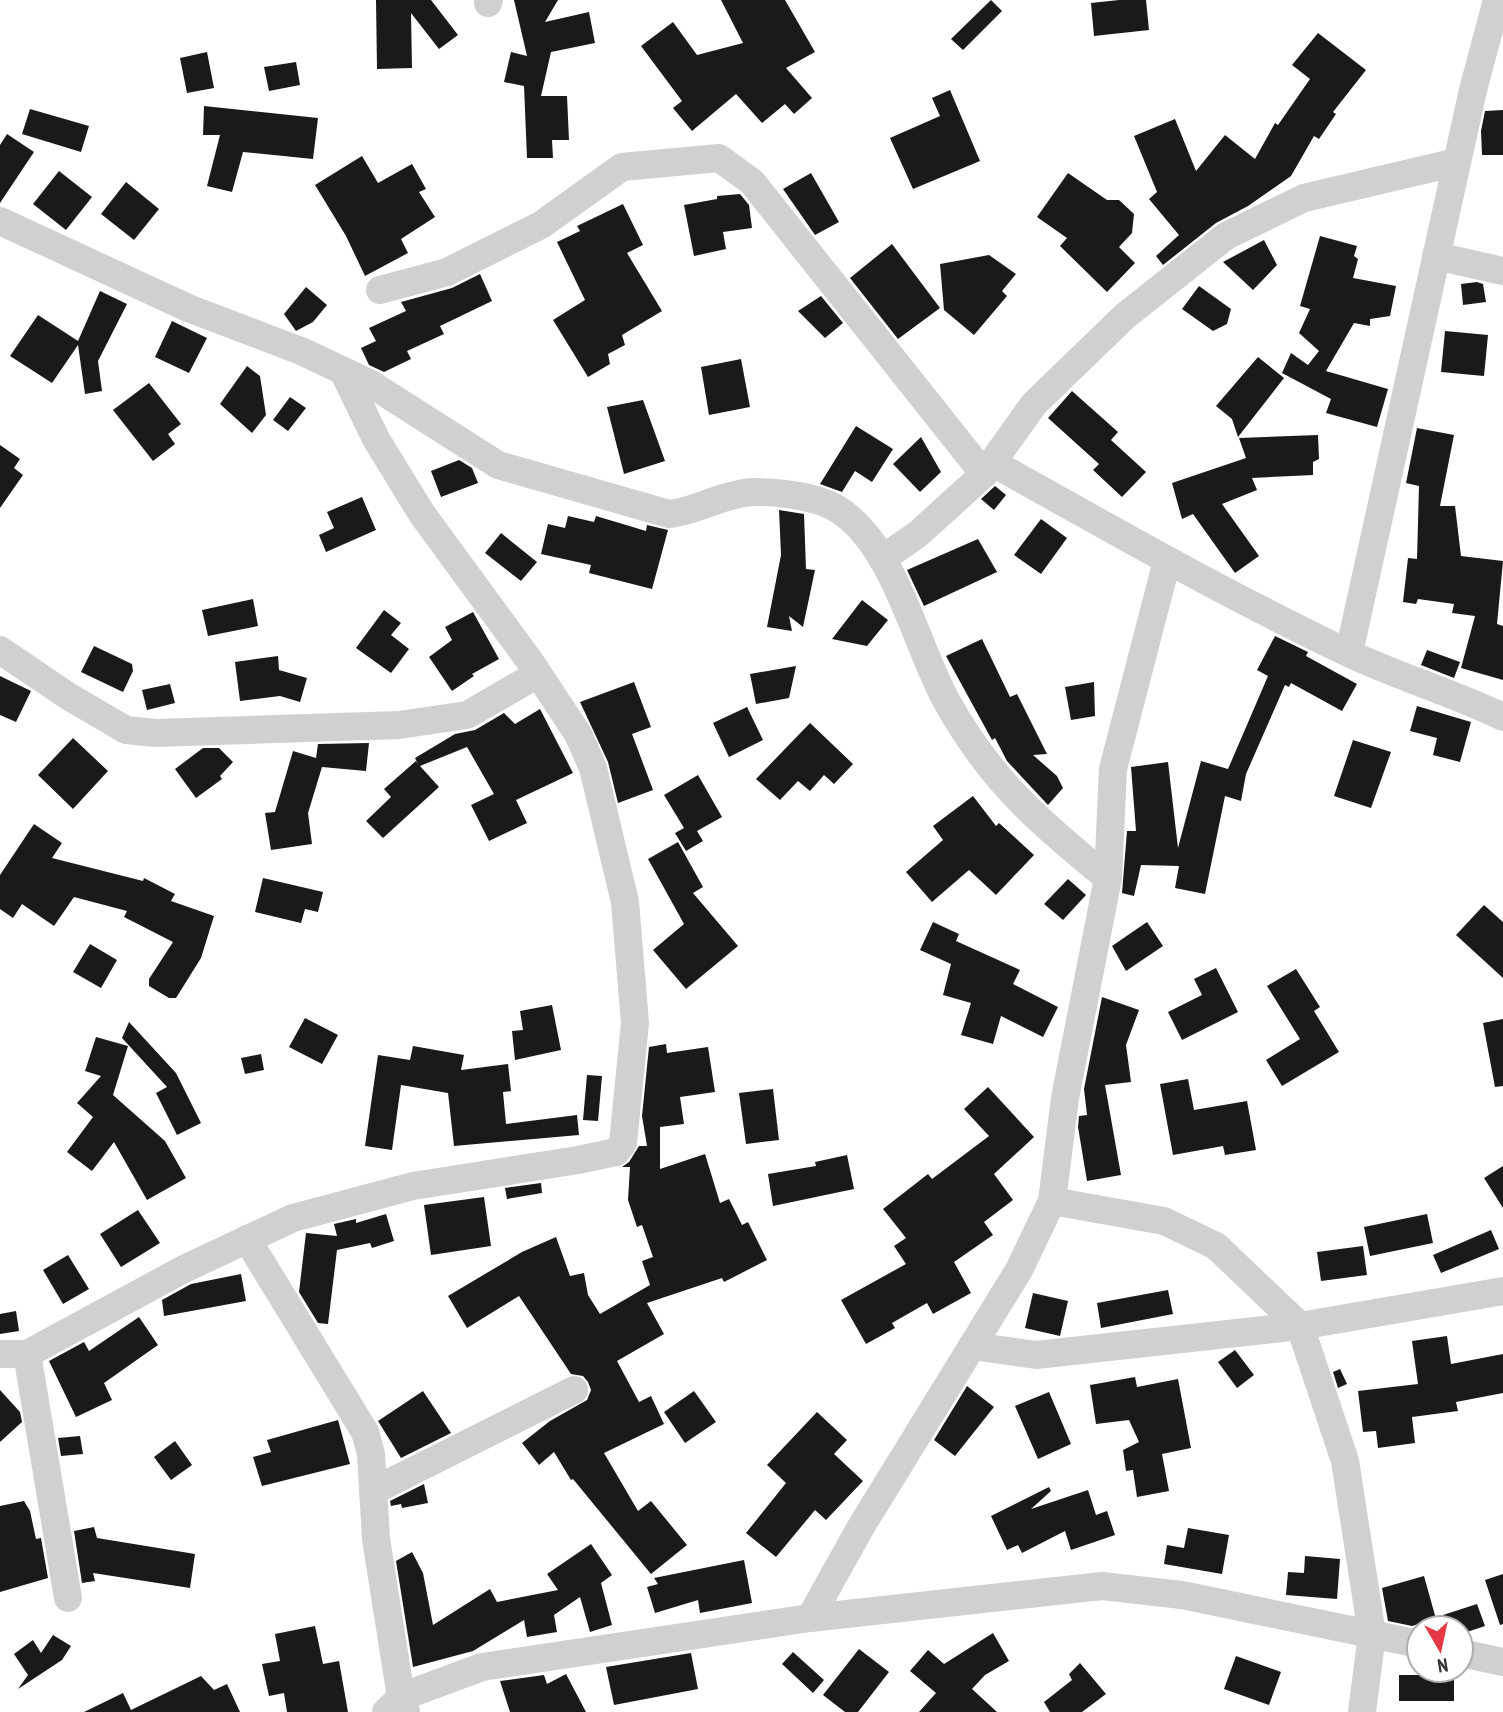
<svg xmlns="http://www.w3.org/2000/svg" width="1503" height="1712" viewBox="0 0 1503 1712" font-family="'PT Sans Narrow',sans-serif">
  <rect width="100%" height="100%" fill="#fff"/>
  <g fill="#1a1a1a">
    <path d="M376 0H431L458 35 439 49 411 13 412 68 377 69Z"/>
    <path d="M514 0H558L545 22 589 12 595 43 551 52 541 96H567L569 140H552L553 158H527L524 86 504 82 511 52 527 56Z"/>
    <path d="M721 0H785L815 52 786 68 812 98 794 114 785 104 762 123 736 94 692 131 673 108 682 101 641 46 673 22 697 55 743 43Z"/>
    <path d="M991 0 1002 11 963 50 951 39Z"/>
    <path d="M1119 0H1146L1149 30 1094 36 1091 3Z"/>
    <path d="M1318 33 1366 70 1333 112 1336 114 1319 139 1314 136 1291 176 1248 206 1216 223 1163 265 1156 256 1179 235 1149 199 1157 192 1134 136 1175 119 1196 171 1225 135 1255 159 1275 123 1278 125 1310 79 1292 65Z"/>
    <path d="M207 52 214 88 187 93 180 58Z"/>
    <path d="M296 62 300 85 269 91 264 67Z"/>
    <path d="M950 90 980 161 913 189 890 138 940 116 932 98Z"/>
    <path d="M204 106 318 118 313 159 243 152 232 192 207 186 220 135H203Z"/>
    <path d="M30 109 89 126 81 152 22 134Z"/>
    <path d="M1503 110V155H1482L1481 131 1485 111Z"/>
    <path d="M7 134 34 152 0 203V145Z"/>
    <path d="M362 156 378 183 412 164 426 189 419 192 435 217 401 239 408 253 365 276 346 236 315 185Z"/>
    <path d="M59 171 92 197 66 230 33 204Z"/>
    <path d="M811 173 839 222 815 235 783 189Z"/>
    <path d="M1068 173 1107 200H1119L1134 214 1132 233 1119 247 1135 263 1107 292 1060 246 1067 238 1037 217Z"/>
    <path d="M126 182 159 209 134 240 101 214Z"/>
    <path d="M740 194 749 205 752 228 723 232 726 249 694 256 684 205 717 199V196Z"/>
    <path d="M623 204 643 245 627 253 662 311 622 335 625 345 608 354 610 364 588 377 553 320 585 300 557 242 580 231 577 226Z"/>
    <path d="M1320 236 1357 246 1354 256 1358 259 1353 278 1396 286 1390 316 1370 319V326L1354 323 1326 371 1388 389 1377 427 1326 413 1331 399 1282 373 1291 353 1308 365 1319 351 1299 333 1310 309 1300 306Z"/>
    <path d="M1264 240 1277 265 1253 290 1223 262Z"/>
    <path d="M892 244 940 308 898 339 850 278Z"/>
    <path d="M989 255 1016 274 1002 291 1007 296 974 335 944 310 940 264Z"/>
    <path d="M480 274 492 301 440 326 444 334 407 351 411 359 384 372 369 365 361 348 376 341 369 328 406 311 401 302 452 288Z"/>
    <path d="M1477 282 1483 284 1486 302 1463 305 1461 284Z"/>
    <path d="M1199 286 1231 309 1227 324 1213 331 1182 309Z"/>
    <path d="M306 287 327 305 313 322 296 331 284 314Z"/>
    <path d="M100 291 127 304 98 361 102 391 85 394 78 345 52 383 10 356 38 315 78 341Z"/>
    <path d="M821 296 843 323 825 338 798 311Z"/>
    <path d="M172 321 207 338 189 373 155 357Z"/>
    <path d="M1445 331 1488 335 1484 376 1441 372Z"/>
    <path d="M1258 357 1284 378 1238 437 1232 419 1216 406Z"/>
    <path d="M741 359 750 407 709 415 701 367Z"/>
    <path d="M247 366 260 376 266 415 252 433 220 404Z"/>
    <path d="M149 383 181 424 168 434 175 444 153 461 113 410Z"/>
    <path d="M1072 391 1118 432 1111 440 1146 472 1122 497 1093 470 1099 464 1048 418Z"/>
    <path d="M290 397 306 408 288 431 273 420Z"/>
    <path d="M643 400 665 461 624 474 607 407Z"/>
    <path d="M856 426 893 449 872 482 855 471 842 492 820 484Z"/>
    <path d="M1417 428 1454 435 1440 506H1455L1461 556 1503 561 1497 624 1503 626V680L1461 668 1475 616 1452 613 1454 604 1418 599 1416 604 1403 602 1408 558 1417 559 1419 486 1406 483Z"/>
    <path d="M1318 435 1319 459 1313 462V475L1252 478 1257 490 1222 504 1259 556 1235 573 1193 514 1182 519 1172 483 1246 458 1239 438Z"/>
    <path d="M921 437 941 472 920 492 893 464Z"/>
    <path d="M0 445 20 459 14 468 23 475 0 508Z"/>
    <path d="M459 460 472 468 478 483 441 497 431 471Z"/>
    <path d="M995 486 1006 495 994 510 981 499Z"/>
    <path d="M362 497 376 530 326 552 319 535 334 528 327 512Z"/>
    <path d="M779 510 804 514 806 569 815 570 803 627 789 616 792 631 767 627 781 555Z"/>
    <path d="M568 516 594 522 596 516 646 531 647 525 668 530 652 589 589 573 591 565 541 554 548 524 565 528Z"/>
    <path d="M1041 519 1067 538 1041 574 1014 555Z"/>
    <path d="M501 533 537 562 521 581 485 553Z"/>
    <path d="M978 539 997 572 924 606 907 570Z"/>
    <path d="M253 599 258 626 208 636 202 610Z"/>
    <path d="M862 600 888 620 867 646 832 639Z"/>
    <path d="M384 610 401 623 391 635 409 649 391 673 356 648Z"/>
    <path d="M473 612 499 659 472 674 474 676 452 691 429 657 452 640 445 627Z"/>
    <path d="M1275 636 1308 652 1306 656 1357 684 1342 711 1291 683 1289 687 1285 685 1246 774 1241 801 1225 796 1205 894 1175 888 1179 866 1141 865 1134 896 1122 893 1127 831H1136L1131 767 1168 762 1178 848 1201 761 1228 769 1268 676 1257 670Z"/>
    <path d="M982 639 1010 697 1017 694 1047 754 1033 755 1057 776 1063 788 1048 805 1007 761 995 738 992 740 946 656Z"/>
    <path d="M94 646 132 664 133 671 123 692 81 672Z"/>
    <path d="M1427 650 1460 662 1454 678 1421 665Z"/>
    <path d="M278 656 279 670 307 678 300 702 280 696 240 701 235 662Z"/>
    <path d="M796 666 789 698 756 704 750 674Z"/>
    <path d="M0 676 31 691 16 722 0 715Z"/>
    <path d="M634 682 651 727 632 734 653 790 618 803 608 762 580 702Z"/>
    <path d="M1094 682 1095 716 1071 720 1065 687Z"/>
    <path d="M170 684 175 703 147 710 142 690Z"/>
    <path d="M1417 706 1471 722 1460 762 1433 755 1437 738 1410 731Z"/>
    <path d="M747 707 763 740 729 757 713 723Z"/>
    <path d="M540 709 573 773 516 800 527 823 489 841 471 805 494 794 467 747 420 766 439 787 383 838 366 821 391 797 384 789 416 761 418 764 415 758 455 734 475 730 504 713 515 724Z"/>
    <path d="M810 723 853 764 834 784 824 775 810 791 798 781 780 800 756 779Z"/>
    <path d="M73 738 108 771 73 809 38 775Z"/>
    <path d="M1353 740 1391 752 1371 808 1334 796Z"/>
    <path d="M369 743 366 771 322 767 308 813 312 844 271 850 265 813 275 812 293 751 316 758 318 744Z"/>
    <path d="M203 748H219L233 762 220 776 222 779 196 798 175 769Z"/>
    <path d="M698 775 722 817 697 831 703 841 686 851 675 833 684 828 664 795Z"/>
    <path d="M973 796 996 826 999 823 1034 855 996 895 969 870 932 902 906 872 943 840 933 826Z"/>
    <path d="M34 824 62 843 52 858 143 881 144 878 175 894 171 901 214 916 201 958 176 998H169L149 986V979L173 942 124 917 127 911 74 897 54 926 22 904 13 918 0 909V875Z"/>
    <path d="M678 842 703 887 693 893 738 946 686 989 653 950 684 924 648 859Z"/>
    <path d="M263 878 323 892 318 912 305 909 301 923 255 912Z"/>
    <path d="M1068 879 1086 895 1063 920 1044 904Z"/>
    <path d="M1484 905 1503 922V978L1456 935Z"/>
    <path d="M933 922 959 934 956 941 1020 970 1013 984 1058 1007 1043 1037 1001 1016 993 1044 961 1035 971 1003 943 995 951 964 920 950Z"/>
    <path d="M1147 922 1163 946 1126 971 1112 946Z"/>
    <path d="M90 944 117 960 101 988 73 972Z"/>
    <path d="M1216 968 1238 1012 1182 1040 1168 1012 1202 995 1194 979Z"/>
    <path d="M1296 969 1320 1007 1314 1011 1339 1052 1282 1086 1266 1060 1300 1039 1267 986Z"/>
    <path d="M1102 997 1139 1010 1126 1045 1131 1082 1105 1085 1121 1175 1087 1181 1078 1127 1079 1116 1087 1115 1084 1089Z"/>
    <path d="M552 1005 561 1050 515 1060 512 1031 523 1030 520 1011Z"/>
    <path d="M305 1018 338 1035 322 1064 289 1047Z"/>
    <path d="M1503 1019V1086L1495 1087 1483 1023Z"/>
    <path d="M129 1022 176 1073 201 1123 177 1135 156 1093 167 1087 122 1038Z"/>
    <path d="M96 1037 128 1046 113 1095 165 1141 186 1178 147 1200 114 1142 92 1171 67 1152 93 1117 77 1103 101 1076 85 1071Z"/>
    <path d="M666 1044 667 1053 708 1047 715 1092 680 1097 684 1124 660 1127V1169L705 1154 720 1203 729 1199 742 1225 748 1222 767 1260 724 1282 722 1278 647 1303 664 1334 617 1361 639 1402 651 1396 664 1424 604 1453 638 1511 651 1501 687 1545 651 1574 573 1479 571 1480 554 1452 539 1465 522 1443 550 1421 587 1400 591 1390 588 1382 583 1376 571 1374 519 1296 467 1328 448 1296 522 1252 556 1237 570 1276 584 1273 588 1295 600 1314 650 1285 642 1261 653 1257 642 1225 637 1227 628 1200 630 1167H622L629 1162 639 1146H647L642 1116 649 1047Z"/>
    <path d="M413 1046 464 1055 461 1070 508 1064 511 1091 503 1092 506 1124 577 1115 579 1135 454 1146 448 1093 401 1085 392 1150 365 1146 378 1055 410 1060Z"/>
    <path d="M261 1054 264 1070 245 1074 241 1058Z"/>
    <path d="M587 1075 602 1076 598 1121 583 1120Z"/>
    <path d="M1188 1079 1194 1110 1247 1101 1256 1150 1225 1155 1223 1146 1173 1155 1160 1084Z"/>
    <path d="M988 1087 1034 1137 994 1174 1013 1200 984 1222 993 1235 954 1262 971 1293 933 1314 927 1303 892 1323 895 1328 866 1344 841 1300 906 1264 894 1246 906 1238 883 1209 928 1174 932 1179 989 1136 964 1109Z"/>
    <path d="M773 1089 779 1140 746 1144 739 1093Z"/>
    <path d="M847 1155 854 1189 773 1206 768 1174 816 1166 815 1162Z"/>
    <path d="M1503 1166V1208L1484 1178Z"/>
    <path d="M541 1183 542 1193 507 1199 505 1188Z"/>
    <path d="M484 1197 491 1246 431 1255 424 1205Z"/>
    <path d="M138 1210 160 1243 121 1267 100 1234Z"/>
    <path d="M386 1214 394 1241 372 1248 370 1243 337 1250 328 1324 318 1323 299 1292 306 1233 337 1236 334 1224 356 1219V1223Z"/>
    <path d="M1427 1214 1433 1243 1370 1256 1364 1227Z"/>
    <path d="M1491 1230 1499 1249 1441 1273 1433 1255Z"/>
    <path d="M1363 1246 1367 1275 1321 1281 1317 1252Z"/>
    <path d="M68 1255 89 1289 63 1304 43 1270Z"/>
    <path d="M241 1274 246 1301 164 1316 162 1300 191 1284Z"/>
    <path d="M1168 1290 1173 1314 1101 1328 1097 1303Z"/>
    <path d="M1033 1293 1068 1301 1060 1336 1025 1328Z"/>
    <path d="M16 1311 19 1331 0 1334V1314Z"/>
    <path d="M139 1317 158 1345 104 1383 112 1400 76 1417 49 1361 84 1342 89 1351Z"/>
    <path d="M1447 1336 1451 1364 1503 1354V1393L1456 1402 1458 1411 1412 1417 1415 1443 1378 1448 1376 1431 1363 1432 1358 1391 1418 1384 1412 1341Z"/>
    <path d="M1235 1350 1254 1375 1237 1388 1218 1362Z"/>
    <path d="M1340 1369 1347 1384 1338 1388 1333 1372Z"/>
    <path d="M1135 1377 1137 1387 1178 1379 1191 1448 1162 1454 1169 1491 1137 1497 1133 1470 1126 1471 1123 1450 1139 1442 1129 1420 1096 1424 1090 1385Z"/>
    <path d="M967 1386 994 1407 955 1456 934 1440Z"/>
    <path d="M0 1390 20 1412 22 1422 0 1442Z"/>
    <path d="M423 1391 451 1433 401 1458 378 1421Z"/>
    <path d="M694 1391 716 1422 685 1443 664 1412Z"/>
    <path d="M1049 1392 1071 1444 1038 1459 1015 1406Z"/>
    <path d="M817 1412 847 1440 834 1454 863 1481 826 1520 815 1510 776 1557 746 1533 786 1483 767 1465Z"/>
    <path d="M338 1420 350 1464 262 1486 253 1457 271 1452 267 1440Z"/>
    <path d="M80 1436 83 1454 61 1456 58 1438Z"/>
    <path d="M175 1441 192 1465 171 1480 154 1457Z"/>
    <path d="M424 1484 428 1503 402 1508 401 1504 391 1506 390 1501Z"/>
    <path d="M1049 1487 1051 1491 1031 1509 1088 1490 1096 1515 1107 1511 1115 1535 1071 1550 1065 1531 1022 1553 1018 1545 1007 1550 991 1516Z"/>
    <path d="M24 1501 30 1511 36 1539 41 1538 48 1578 0 1592V1506Z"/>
    <path d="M94 1527 97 1538 195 1554 190 1588 93 1573 95 1581 82 1583 74 1531Z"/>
    <path d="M1188 1528 1229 1535 1222 1574 1164 1564 1167 1545 1184 1548Z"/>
    <path d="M591 1544 612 1575 601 1583 612 1625 590 1632 580 1597 554 1615 557 1632 527 1637 524 1620 473 1651 413 1667 396 1561 412 1552 423 1573 433 1625 490 1589 497 1602 558 1590 547 1574Z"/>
    <path d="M1305 1556 1340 1559 1337 1599 1286 1595 1288 1572 1304 1573Z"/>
    <path d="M744 1560 752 1603 700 1613 698 1600 655 1613 647 1587 658 1584 654 1578Z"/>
    <path d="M1503 1574V1624L1500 1625 1485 1580Z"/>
    <path d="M1424 1576 1436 1619 1412 1626 1388 1621 1382 1588Z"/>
    <path d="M1477 1604 1485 1626 1461 1634V1628H1448L1443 1615Z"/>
    <path d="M315 1626 323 1664 339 1661 348 1712H287L284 1693 269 1696 262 1664 280 1661 275 1634Z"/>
    <path d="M993 1633 1009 1661 985 1675 972 1689 997 1712H919L936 1693 910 1671 928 1650 944 1664Z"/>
    <path d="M53 1635 71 1646 62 1660 18 1689 28 1675 14 1654 33 1640 41 1653Z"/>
    <path d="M859 1649 889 1672 858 1712H845L823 1695Z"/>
    <path d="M793 1652 824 1680 813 1693 782 1664Z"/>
    <path d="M691 1653 698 1689 614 1705 606 1667Z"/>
    <path d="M1236 1656 1281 1672 1269 1705 1224 1689Z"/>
    <path d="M1080 1663 1106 1694 1082 1712H1050L1044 1702 1072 1680 1069 1674Z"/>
    <path d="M566 1674 586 1712H510L500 1681 544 1675 547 1684Z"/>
    <rect x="1399" y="1675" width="55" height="26"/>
    <path d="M201 1676 214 1690 227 1684 240 1712H84L123 1693 131 1710Z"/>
  </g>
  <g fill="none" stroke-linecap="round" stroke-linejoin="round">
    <g stroke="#d0d0d0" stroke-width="28">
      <path d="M488 3 489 0"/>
      <path d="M0 221 188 308 301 351 371 384 498 465 669 514C693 512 711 500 735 495 760 488 811 495 834 507 894 540 915 645 947 702 991 781 1040 823 1108 878"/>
      <path d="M1436 256 1503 271"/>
      <path d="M380 290 447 272 541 225 622 167 719 158 752 182 984 474"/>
      <path d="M993 463C1109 528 1225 594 1346 652 1396 676 1451 692 1503 717"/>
      <path d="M882 559 918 534 984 474 1034 404 1125 316 1226 236 1304 198 1457 162"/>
      <path d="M0 650 68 696 126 730 156 733 399 725 467 715 538 674"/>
      <path d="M1349 653 1473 90 1497 0"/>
      <path d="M1052 1201 1164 1221 1216 1246 1300 1326 1345 1461 1372 1634 1362 1712"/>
      <path d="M247 1239 365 1432 371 1454 376 1539 401 1697 406 1712"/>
      <path d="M972 1346 1036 1355 1300 1326 1503 1291"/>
      <path d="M0 1354H27L184 1269 293 1218 413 1186 578 1160 616 1152 623 1143 635 1023 625 902 593 768 578 734 529 660 422 514 376 439 343 371"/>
      <path d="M27 1354 68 1598"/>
      <path d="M373 1491 574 1390"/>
      <path d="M810 1618 862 1525 1019 1270 1052 1201 1065 1098 1108 878 1113 769 1167 561"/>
      <path d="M1461 1653 1503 1662"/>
      <path d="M386 1712 401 1697 482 1667 810 1618 1102 1586 1182 1595 1419 1644"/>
    </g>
  </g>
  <g transform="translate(1440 1649) rotate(171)"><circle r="33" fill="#ffffff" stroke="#adadad" stroke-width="2"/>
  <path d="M0-5L12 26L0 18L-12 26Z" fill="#e63946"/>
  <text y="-10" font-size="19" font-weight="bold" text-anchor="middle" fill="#333333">N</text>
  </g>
</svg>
